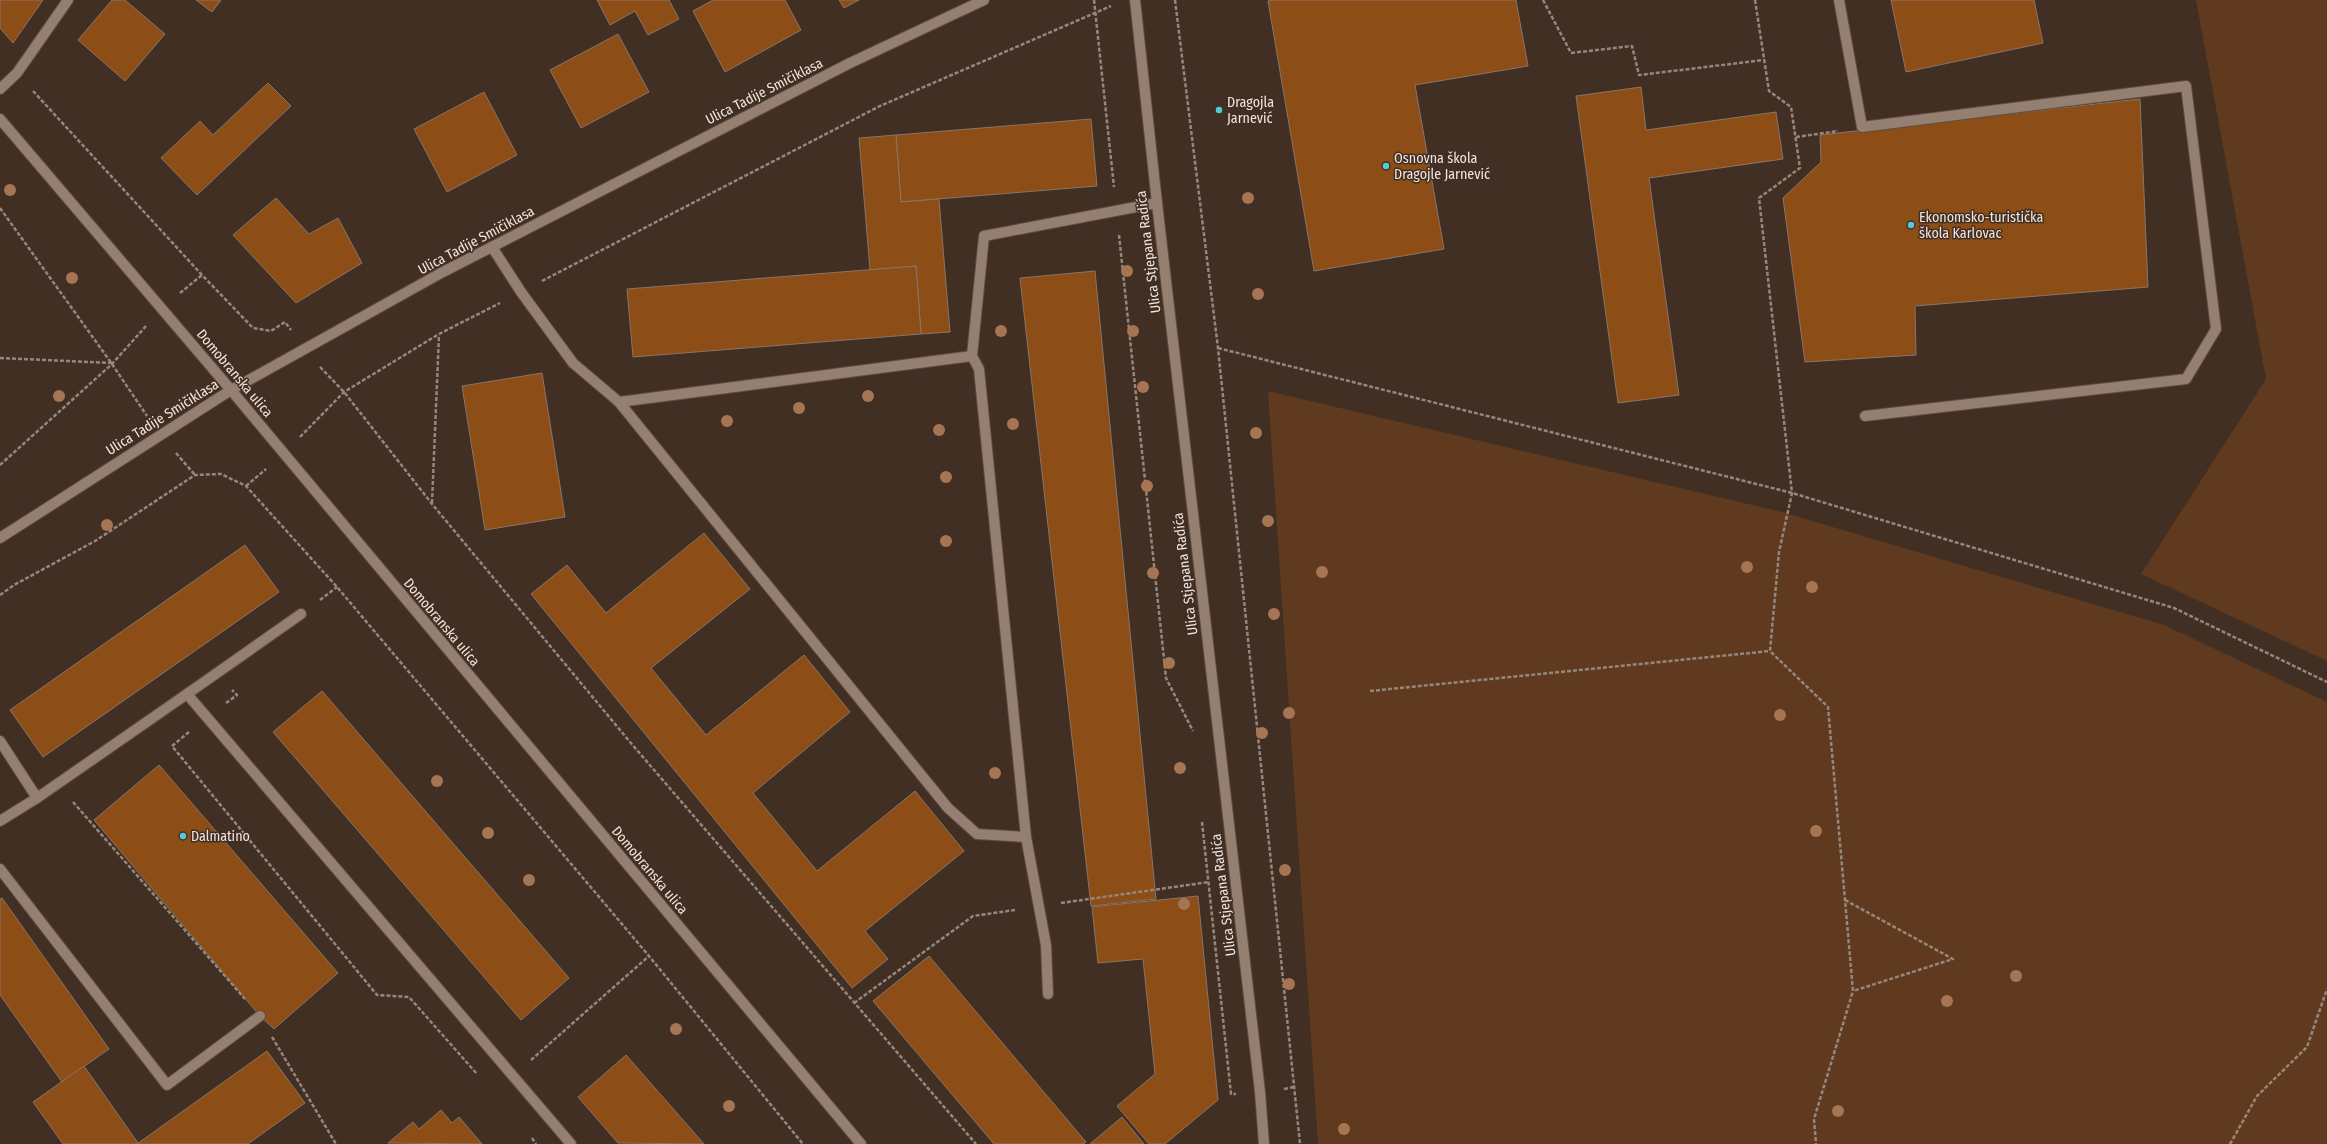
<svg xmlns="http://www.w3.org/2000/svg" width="2327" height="1144" viewBox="0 0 2327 1144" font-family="'Fira Sans Condensed',sans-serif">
  <rect width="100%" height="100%" fill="#412f23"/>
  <g fill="#5f3a1e">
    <path d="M2196 0H2327V661L2141 574 2266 379Z"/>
    <path d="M1268 391 1782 512 2164 625 2327 702V1144H1318Z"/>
  </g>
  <g fill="#8d4d16" stroke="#8a7567">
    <path d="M0 0H43L13 43 0 28Z"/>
    <path d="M112 0H125L165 34 125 81 78 40Z"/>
    <path d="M196 0H221L212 12Z"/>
    <path d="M597 0H669L679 19 648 35 635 11 610 25Z"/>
    <path d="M713 0H785L801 30 725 72 693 11Z"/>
    <path d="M839 0H859L844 8Z"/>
    <path d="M1273 0H1516L1528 66 1415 85 1444 249 1314 271 1268 1Z"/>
    <path d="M1891 0H2034L2043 43 1906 72Z"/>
    <path d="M618 34 649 92 581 128 550 70Z"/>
    <path d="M268 83 291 106 197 195 161 158 200 121 213 135Z"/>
    <path d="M1641 87 1646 130 1776 112 1783 159 1649 178 1679 395 1618 403 1576 96Z"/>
    <path d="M484 92 517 155 447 192 414 129Z"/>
    <path d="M2140 99 2148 287 1915 306 1916 355 1805 362 1783 198 1821 162 1820 135Z"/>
    <path d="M1091 119 1097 186 901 202 896 135Z"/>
    <path d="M896 135 901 202 939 199 950 332 921 334 916 266 870 270 859 138Z"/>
    <path d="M276 198 309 234 338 218 362 263 296 303 233 235Z"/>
    <path d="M916 266 921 334 633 357 627 289Z"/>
    <path d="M1095 271 1156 899 1091 906 1020 278Z"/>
    <path d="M542 373 565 517 485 530 462 386Z"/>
    <path d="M704 533 750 589 651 668 706 735 804 655 850 712 753 793 817 871 915 791 964 851 865 931 888 959 852 988 531 594 567 565 606 613Z"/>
    <path d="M245 545 279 592 43 757 10 710Z"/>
    <path d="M322 691 569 978 521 1020 273 732Z"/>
    <path d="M159 765 338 973 274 1029 260 1016 94 820Z"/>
    <path d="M1198 896 1218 1100 1165 1144H1149L1117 1106 1155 1074 1143 959 1098 963 1092 907Z"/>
    <path d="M2 898 109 1049 62 1082 0 995V899Z"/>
    <path d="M929 956 1086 1142 1084 1144H994L873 1001Z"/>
    <path d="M267 1051 305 1103 248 1144H137Z"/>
    <path d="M626 1055 704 1144 618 1143 578 1097Z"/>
    <path d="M84 1066 138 1143 137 1144H63L33 1102Z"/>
    <path d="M441 1110 452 1123 459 1117 482 1144 388 1143 413 1122 419 1129Z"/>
    <path d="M1122 1117 1144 1144H1090Z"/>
  </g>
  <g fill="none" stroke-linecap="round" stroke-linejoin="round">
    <g stroke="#5c4d42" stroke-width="12">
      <g id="service">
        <path d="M1839 0 1862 127 2186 86 2216 329 2186 379 1865 416"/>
        <path d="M492 247 521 292 573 363 619 402 948 808 977 834 1026 837"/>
        <path d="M619 402 972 356"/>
        <path d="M0 869 167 1085 260 1016"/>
        <path d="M1048 994 1046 945 1026 837 979 369 972 356 984 236 1157 203"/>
      </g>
    </g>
    <g stroke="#5c4d42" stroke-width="12">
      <g id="minor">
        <path d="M1135 0 1157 203 1260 1092 1264 1144"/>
        <path d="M0 89 17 73 68 0"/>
        <path d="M0 538 231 390 441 273 850 63 984 0"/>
        <path d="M301 614 187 694 571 1144"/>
        <path d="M0 741 37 798 0 821"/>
        <path d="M37 798 187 694"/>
      </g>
    </g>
    <g stroke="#5c4d42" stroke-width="12">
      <path id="secondary" d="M0 119 231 390 861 1144"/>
    </g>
    <g stroke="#96877d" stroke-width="2.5" stroke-dasharray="4 2" stroke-linecap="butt">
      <path d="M1094 0 1114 187"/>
      <path d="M1175 0 1218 348 1300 1144"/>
      <path d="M1543 0 1571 53 1632 46 1639 75 1764 60"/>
      <path d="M1755 0 1769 91 1791 107 1800 168 1759 198 1792 493 1779 552 1770 651 1828 707 1853 991 1814 1119 1816 1144"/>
      <path d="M33 91 202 275 253 328 271 331 285 322 291 330"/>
      <path d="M1796 137 1838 131"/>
      <path d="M0 208 112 364 147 416"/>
      <path d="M1119 235 1166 678 1193 731"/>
      <path d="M542 281 880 106 1111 6"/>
      <path d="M180 293 202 275"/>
      <path d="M1218 348 1792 493 2174 608 2327 682"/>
      <path d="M0 358 112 363"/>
      <path d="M320 367 344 392 432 504 630 742 976 1144"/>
      <path d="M300 437 344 392 439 334 500 303"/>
      <path d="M176 453 195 475"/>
      <path d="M0 465 112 364 146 326"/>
      <path d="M246 486 266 469"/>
      <path d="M432 503 439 335"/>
      <path d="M0 595 14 585 95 541 195 475 221 474 246 486 337 587 649 956 803 1144"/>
      <path d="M320 600 337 587"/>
      <path d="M1370 691 1770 651"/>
      <path d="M226 703 237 695 232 690"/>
      <path d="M189 732 172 746 377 995 409 997 477 1074"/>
      <path d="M73 802 245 999"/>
      <path d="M1202 822 1231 1094H1236"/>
      <path d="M1845 900 1953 959 1853 991"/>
      <path d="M1061 903 1209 882"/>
      <path d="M854 1003 973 916 1015 910"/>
      <path d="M272 1037 336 1144"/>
      <path d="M531 1060 649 956"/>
      <path d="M1284 1089 1294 1087"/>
      <path d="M532 1138 536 1144"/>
      <path d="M2230 1144 2257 1096 2307 1047 2327 989"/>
    </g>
    <use href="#service" stroke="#947f71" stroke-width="10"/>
    <use href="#minor" stroke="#947f71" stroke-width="10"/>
    <use href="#secondary" stroke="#947f71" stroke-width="10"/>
  </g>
  <g fill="#a67553">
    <circle cx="10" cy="190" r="6"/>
    <circle cx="1248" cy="198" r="6"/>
    <circle cx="1127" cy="271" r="6"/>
    <circle cx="72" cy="278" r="6"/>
    <circle cx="1258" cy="294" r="6"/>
    <circle cx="1001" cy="331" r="6"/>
    <circle cx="1133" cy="331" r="6"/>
    <circle cx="1143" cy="387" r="6"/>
    <circle cx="59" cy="396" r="6"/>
    <circle cx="868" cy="396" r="6"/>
    <circle cx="799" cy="408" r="6"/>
    <circle cx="727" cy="421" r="6"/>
    <circle cx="1013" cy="424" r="6"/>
    <circle cx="939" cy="430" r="6"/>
    <circle cx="1256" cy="433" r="6"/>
    <circle cx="946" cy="477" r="6"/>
    <circle cx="1147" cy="486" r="6"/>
    <circle cx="1268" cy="521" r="6"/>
    <circle cx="107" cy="525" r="6"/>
    <circle cx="946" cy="541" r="6"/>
    <circle cx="1747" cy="567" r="6"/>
    <circle cx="1322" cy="572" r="6"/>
    <circle cx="1153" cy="573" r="6"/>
    <circle cx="1812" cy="587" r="6"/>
    <circle cx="1274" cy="614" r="6"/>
    <circle cx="1169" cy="663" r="6"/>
    <circle cx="1289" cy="713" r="6"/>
    <circle cx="1780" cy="715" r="6"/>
    <circle cx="1262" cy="733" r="6"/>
    <circle cx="1180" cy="768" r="6"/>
    <circle cx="995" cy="773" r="6"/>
    <circle cx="437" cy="781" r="6"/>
    <circle cx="1816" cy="831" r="6"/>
    <circle cx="488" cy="833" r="6"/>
    <circle cx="1285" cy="870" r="6"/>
    <circle cx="529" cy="880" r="6"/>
    <circle cx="1184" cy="904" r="6"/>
    <circle cx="2016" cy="976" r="6"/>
    <circle cx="1289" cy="984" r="6"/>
    <circle cx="1947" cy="1001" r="6"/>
    <circle cx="676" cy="1029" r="6"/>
    <circle cx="729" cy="1106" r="6"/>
    <circle cx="1838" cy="1111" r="6"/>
    <circle cx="1344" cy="1129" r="6"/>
  </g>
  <g fill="#52cbd9" stroke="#412f23" stroke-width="1.5">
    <circle cx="1219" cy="110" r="4"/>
    <circle cx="1386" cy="166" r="4"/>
    <circle cx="1911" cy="225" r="4"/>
    <circle cx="183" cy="836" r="4"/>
  </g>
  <g text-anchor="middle" stroke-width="3" stroke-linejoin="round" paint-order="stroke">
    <g font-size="14" fill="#f1e5de" stroke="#412f23">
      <text transform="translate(764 91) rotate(-27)" y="5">Ulica Tadije Smičiklasa</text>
      <text transform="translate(476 240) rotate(-28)" y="5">Ulica Tadije Smičiklasa</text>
      <text transform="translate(1148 252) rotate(-97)" y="5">Ulica Stjepana Radića</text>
      <text transform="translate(235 373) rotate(50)" y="5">Domobranska ulica</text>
      <text transform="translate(162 417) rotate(-32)" y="5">Ulica Tadije Smičiklasa</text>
      <text transform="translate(1185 574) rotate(-97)" y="5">Ulica Stjepana Radića</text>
      <text transform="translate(442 622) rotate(50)" y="5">Domobranska ulica</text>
      <text transform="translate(650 870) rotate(50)" y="5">Domobranska ulica</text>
      <text transform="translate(1223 895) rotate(-97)" y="5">Ulica Stjepana Radića</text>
    </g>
    <g font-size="14" fill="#f1e5de" stroke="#412f23" text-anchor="start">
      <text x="1227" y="107">Dragojla<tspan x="1227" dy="16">Jarnević</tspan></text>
      <text x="1394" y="163">Osnovna škola<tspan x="1394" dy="16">Dragojle Jarnević</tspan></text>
      <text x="1919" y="222">Ekonomsko-turistička<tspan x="1919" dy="16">škola Karlovac</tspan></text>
      <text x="191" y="841">Dalmatino</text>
    </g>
  </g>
</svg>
